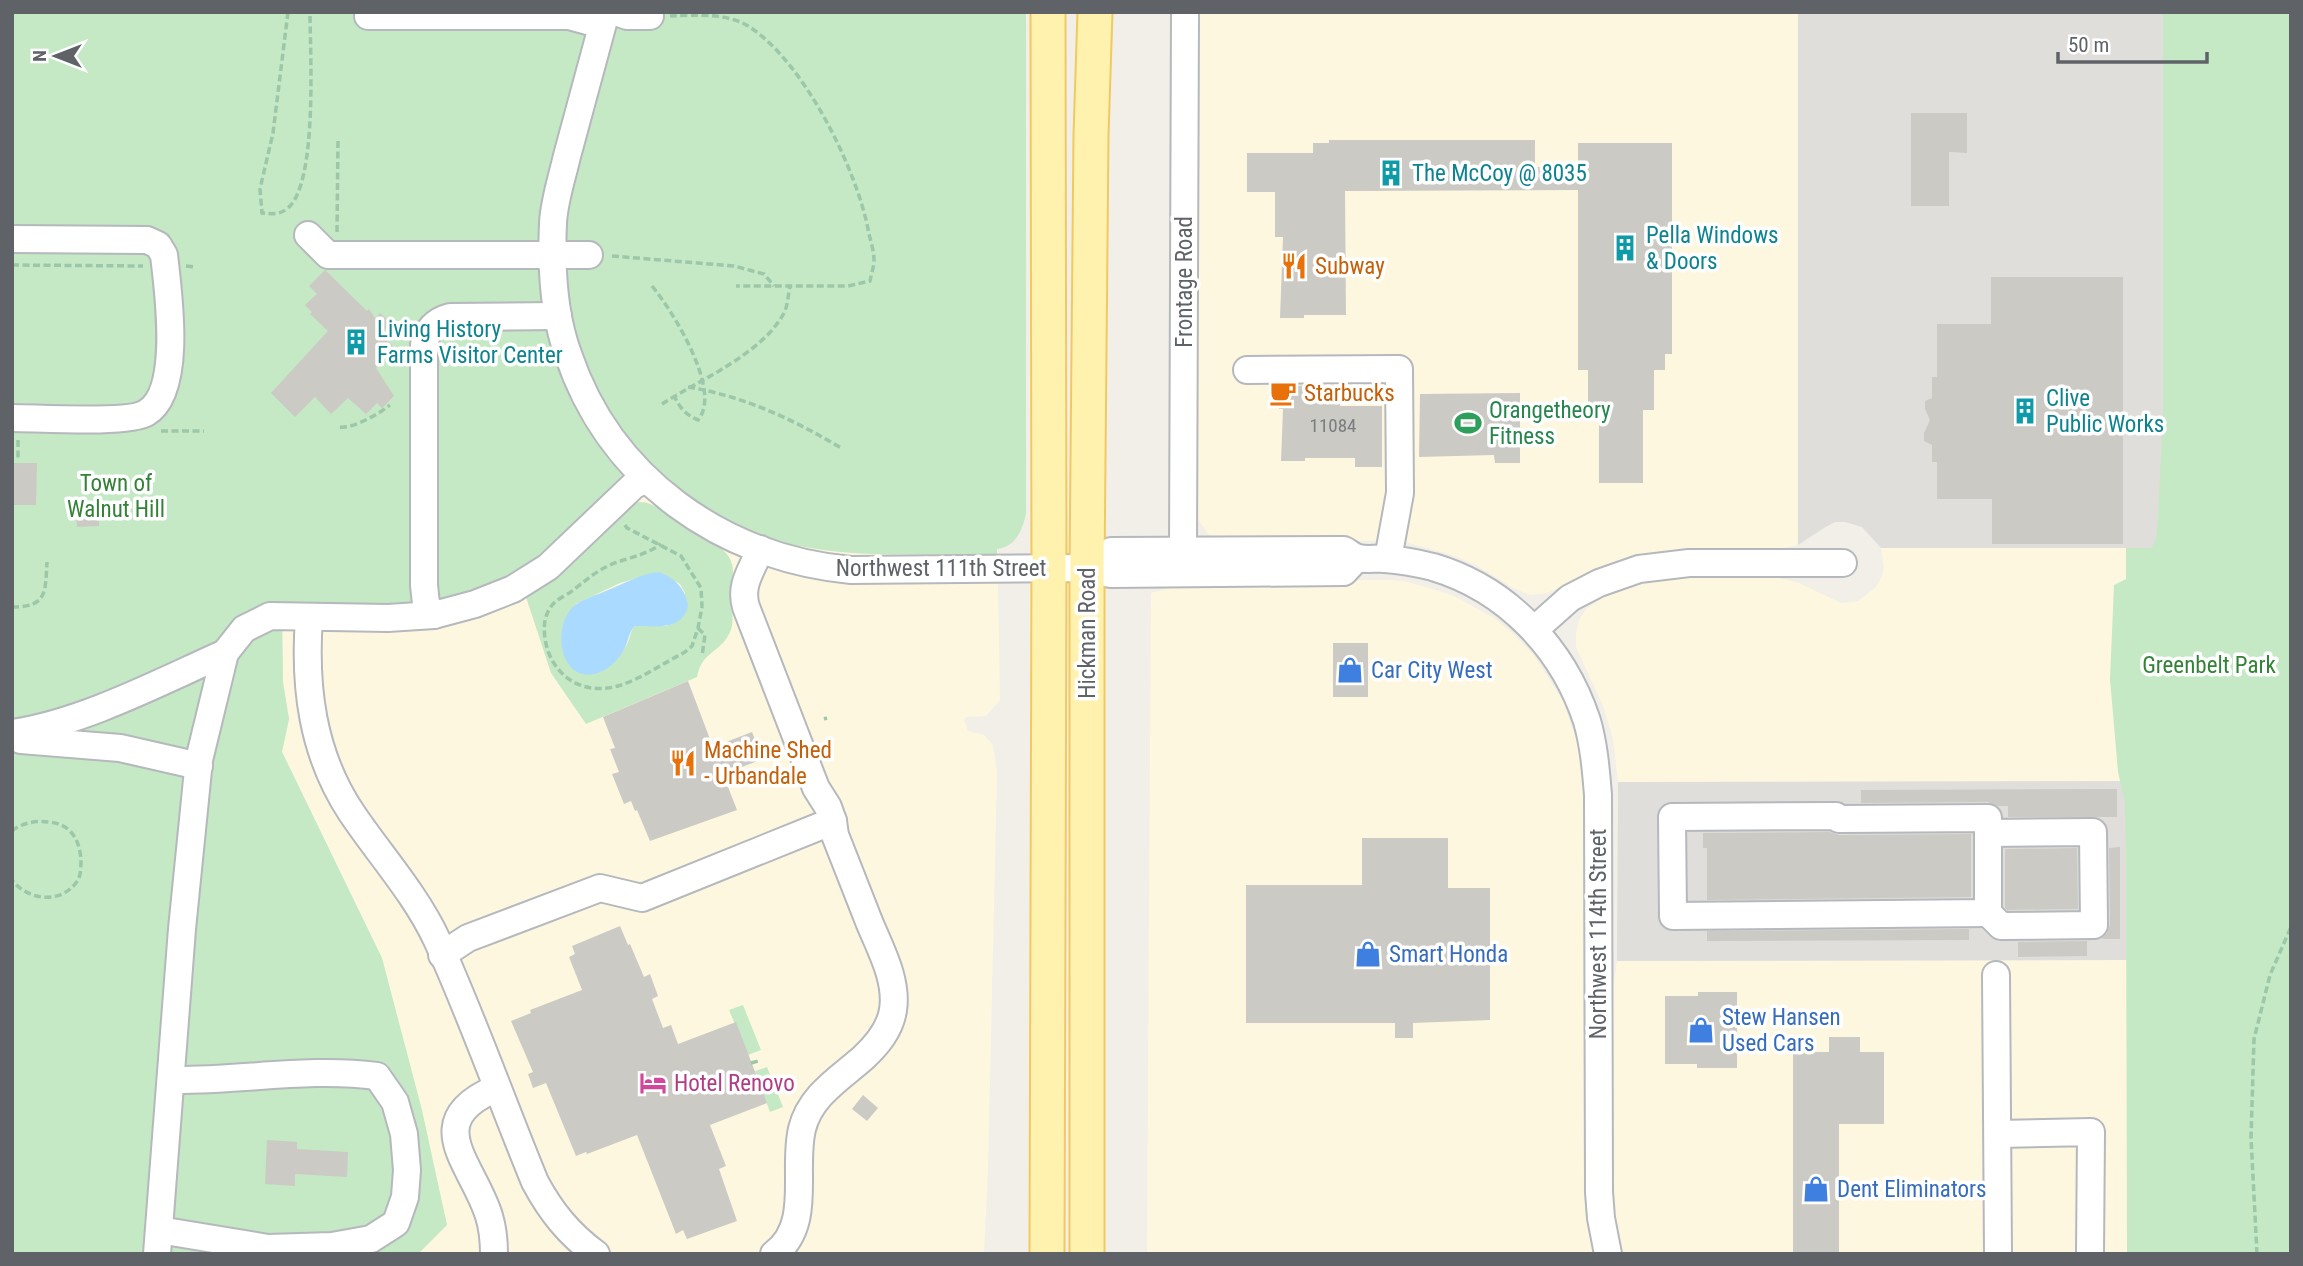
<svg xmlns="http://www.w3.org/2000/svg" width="2303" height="1266" viewBox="0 0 2303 1266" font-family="'Roboto Condensed',sans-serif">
  <rect width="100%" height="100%" fill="#f1efe8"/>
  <g fill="#fef7e0">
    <path d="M1197 12H1798V545L1776 550 1723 549 1655 553 1592 570 1548 593 1530 595 1513 588 1476 565 1449 554 1401 541 1225 540 1208 534 1198 519Z"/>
    <path d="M656 449 997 534 1000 700 986 716 966 717 964 720 968 731 984 735 993 745 997 772 988 1168 984 1254H418L447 1225 382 958 282 751 289 719 283 682 282 606Z"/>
    <path d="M1881 548H2126V781L1618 782 1613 739 1604 708 1576 647V632L1580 618 1586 609 1605 596 1630 586 1668 579 1691 577H1775L1799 583 1841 603 1858 601 1876 587 1881 578 1884 568Z"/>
    <path d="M1237 580H1393L1408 582 1452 595 1494 618 1511 632 1533 654 1563 701 1578 745 1583 785 1584 1193 1587 1227 1594 1254H1147L1151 593 1191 583Z"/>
    <path d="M2127 960V1254H1623L1614 1214 1612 1193V993L1617 961Z"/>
  </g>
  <g fill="#e0deda">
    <path d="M1798 12H2163V548H1881L1862 527 1845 522H1835L1824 528 1798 545Z"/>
    <path d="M2126 781 2127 960 1617 961 1618 782Z"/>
  </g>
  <g fill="#c5e8c5" fill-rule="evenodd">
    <path d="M12 12H1026V513C1023 529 1016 547 997 549V554H989C848 554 755 567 646 459L541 558 508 579 472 593 426 604 282 607 283 682 289 719 282 752 382 958 422 1110 447 1225 418 1254H12Z"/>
    <path d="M2163 12H2291V1254H2127L2126 856 2125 803 2118 772 2110 679 2114 585 2126 579V548H2152L2157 535 2163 414Z"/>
    <path d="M639 502C658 502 674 520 690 530 707 541 734 548 733 573 732 580 729 587 730 594 730 609 737 621 728 636 717 654 702 652 697 677L586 724 551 673 525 594C547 581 568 567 587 549 603 534 618 509 639 502ZM659 572 680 584 685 593 667 626H635C630 632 631 635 628 642 623 654 610 665 600 672L576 604 620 583Z"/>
    <path d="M743 1005 761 1050 748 1055 729 1010Z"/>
    <path d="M767 1067 783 1107 770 1112 755 1071Z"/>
  </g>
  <path fill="#aadaff" d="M659 572C676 579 685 588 688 606 682 631 655 626 635 626 629 632 629 638 626 645 622 656 611 668 600 672 563 687 551 633 571 609 580 599 598 595 608 590 626 583 640 574 659 572Z"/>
  <g fill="#cccac5">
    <path d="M1911 113H1967V153L1949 152V206H1911Z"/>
    <path d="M1329 140H1535V167H1578V143H1672V354H1665V370H1654V410H1643V483H1599V410H1588V370H1578V190L1345 191 1346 315H1304V318H1280L1283 237H1275V192H1247V153H1313V143H1329Z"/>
    <path d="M325 270 367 311 369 309 375 318 380 313 391 323 381 334 395 348 376 368 394 396 382 408 377 403 366 414 348 398 331 414 315 397 295 417 271 393 328 331 310 314 312 312 305 305 317 294 309 286Z"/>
    <path d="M1991 277H2123V544H1992V499H1937V462H1932V445L1924 441V433L1930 420 1925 409V401L1932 398V377H1937V324H1991Z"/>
    <path d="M1340 385V406H1382V467H1355V458H1305V461H1281L1283 409H1279V386Z"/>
    <path d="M1520 393V463H1495L1494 455 1419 457 1420 394Z"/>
    <path d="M12 463H37L36 505H12Z"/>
    <path d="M76 508H99V526L77 527Z"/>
    <rect x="1333" y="643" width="35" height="54"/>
    <path d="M688 681 713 747 752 732 763 759 723 774 737 810 650 841 637 810 635 811 631 801 624 804 612 774 619 772 610 749 615 748 603 717Z"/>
    <path d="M2117 789V817H2008V806H1997L1988 802 1861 803V790Z"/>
    <path d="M1830 832 1839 835 1971 834V897L1707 900V848H1703V833Z"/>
    <path d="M1362 838H1448V888H1490V1020L1413 1023V1038H1395V1023H1246V885H1362Z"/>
    <path d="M2120 847V939H2102L2107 933 2110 925 2109 848Z"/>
    <path d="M2077 848 2078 909 2007 910 2005 908V849Z"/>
    <path d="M620 926 628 945 630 944 644 977 650 974 658 996 652 999 663 1028 671 1025 678 1044 736 1022 767 1103 710 1125 726 1166 719 1169 737 1221 687 1239 683 1230 676 1234 637 1135 587 1154 586 1152 576 1156 546 1083 533 1088 528 1074 533 1072 511 1021 531 1013 530 1010 582 990 569 957 575 954 572 946Z"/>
    <path d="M1969 929V940L1707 941V931Z"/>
    <path d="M2087 941V956L2018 957V942Z"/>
    <path d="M1698 992H1737V1068H1697V1064H1665V996H1698Z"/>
    <path d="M1829 1037H1860V1052H1884V1124H1839V1254H1793V1052H1829Z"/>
    <path d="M863 1095 878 1108 867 1121 852 1109Z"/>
    <path d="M267 1140 297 1142V1149L348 1152 347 1177 295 1174V1186L265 1184Z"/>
  </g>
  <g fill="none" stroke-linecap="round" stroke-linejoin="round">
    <g stroke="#b5b8bc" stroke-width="30">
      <g id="minor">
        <path d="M606 12C593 60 580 108 567 156 562 178 554 201 553 223 551 267 553 313 568 354 610 479 722 558 851 570L1087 568 1110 574 1344 572 1357 558"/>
        <path d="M616 12 627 16H650"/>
        <path d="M368 16H569L602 25"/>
        <path d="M308 235 328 255H589"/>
        <path d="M12 239 147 240 158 245 164 255C168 291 183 392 146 413 128 424 38 418 12 418"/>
        <path d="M1247 370 1399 369 1400 493 1388 559"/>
        <path d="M760 549C753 569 739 584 746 607L816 788 828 807 833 821 835 835C846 863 857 891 868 919 879 947 898 979 893 1010 890 1030 877 1045 863 1058 839 1079 810 1096 802 1129 792 1170 813 1225 774 1254"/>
        <path d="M1183 551 1185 12"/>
        <path d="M1087 568 1111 551 1344 550C1349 553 1354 557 1358 558 1367 560 1377 558 1385 559 1402 560 1417 563 1433 567 1507 589 1563 648 1587 721 1594 745 1596 771 1598 795L1599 1192 1601 1218 1608 1254"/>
        <path d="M434 615 426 604 424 585V345C427 329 435 321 450 317L558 316"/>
        <path d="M309 618C304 686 312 753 351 812 379 854 415 893 437 940 473 1019 502 1102 535 1182 551 1212 569 1234 596 1254"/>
        <path d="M1534 630 1570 598 1599 583 1639 569 1689 563H1843"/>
        <path d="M12 733C82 723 160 682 225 653"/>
        <path d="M21 740 120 748 199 766"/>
        <path d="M1836 816 1839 819 1988 818V913L1673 916 1672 817Z"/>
        <path d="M1988 833 2093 832 2094 925 2001 926 1988 913"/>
        <path d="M442 955 468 938 600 888 642 898 833 821"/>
        <path d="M1996 975 1998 1254"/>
        <path d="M1998 1134 2091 1132 2090 1254"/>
        <path d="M159 1230 268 1248 332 1246 371 1239 396 1223 405 1197 407 1170 404 1134 395 1102 377 1076C309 1067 240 1081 171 1080"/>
        <path d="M157 1254 182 929 199 760 225 653 244 629 270 616 388 618 434 615 475 604 513 589 548 567 634 485 646 480"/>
        <path d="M494 1254C494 1241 493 1229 489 1216 473 1164 418 1121 497 1088"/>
      </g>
    </g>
    <g stroke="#f2c960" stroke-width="37">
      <g id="major">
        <path d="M1047 1254 1049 570 1048 12"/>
        <path d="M1087 1254V568L1091 135 1095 12"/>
      </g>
    </g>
    <g stroke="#9cc7a9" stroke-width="3.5" stroke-dasharray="7 3.5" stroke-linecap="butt">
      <path d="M288 12 273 133 260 189 262 213C272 214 280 215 288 208 318 182 310 52 310 12"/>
      <path d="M670 16C694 15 728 13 748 26 804 61 858 171 869 234 871 242 874 252 874 260 874 267 871 275 870 281L848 286H736"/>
      <path d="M337 232 338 141"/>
      <path d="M612 256 734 266 764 274 774 286"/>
      <path d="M12 265 143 266"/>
      <path d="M186 266 196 267"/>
      <path d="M652 286C672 310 723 391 698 420 686 415 680 408 674 396"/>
      <path d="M688 387C743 396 793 419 841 448"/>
      <path d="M662 404C701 379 762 354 784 313 788 305 788 295 790 286"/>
      <path d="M340 427C353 429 380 413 390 405"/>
      <path d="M161 431H204"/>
      <path d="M18 440V459"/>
      <path d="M625 525 627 528 681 556 701 588 702 607 698 628 692 646 685 652C664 663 641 679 618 686 586 695 557 680 547 648 543 632 542 616 554 603 559 598 567 595 572 591 585 581 596 571 612 564 628 558 646 555 661 544"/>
      <path d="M12 607C48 607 45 592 47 562"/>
      <path d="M698 628 705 635 702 656"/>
      <path d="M824 719 827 718"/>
      <path d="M760 745 763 743"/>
      <path d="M12 831C21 823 37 820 49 822 70 824 79 838 81 859 81 865 81 875 78 880 62 905 28 901 12 880"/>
      <path d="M751 1063 758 1061"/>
      <path d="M2257 1254 2251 1138 2254 1039 2270 975 2291 927"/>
    </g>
    <use href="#minor" stroke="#fff" stroke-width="26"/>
    <use href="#major" stroke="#fff2af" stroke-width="33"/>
  </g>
  <defs>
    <g id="building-bare" transform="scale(2.1)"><path d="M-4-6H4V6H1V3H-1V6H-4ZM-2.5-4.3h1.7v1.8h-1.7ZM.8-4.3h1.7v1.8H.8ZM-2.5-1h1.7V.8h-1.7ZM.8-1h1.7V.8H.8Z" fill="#0f9aa8" stroke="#fff" stroke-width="2.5" paint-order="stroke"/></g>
    <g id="restaurant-bare" transform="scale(2.1)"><path d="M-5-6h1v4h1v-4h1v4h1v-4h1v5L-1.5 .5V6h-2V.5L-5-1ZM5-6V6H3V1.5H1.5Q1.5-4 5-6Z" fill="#e8710a" stroke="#fff" stroke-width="2.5" paint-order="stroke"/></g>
    <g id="cafe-bare" transform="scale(2.1)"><path d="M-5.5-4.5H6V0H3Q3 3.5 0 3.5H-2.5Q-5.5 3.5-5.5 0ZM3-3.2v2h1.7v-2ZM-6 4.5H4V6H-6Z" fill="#e8710a" stroke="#fff" stroke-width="2.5" paint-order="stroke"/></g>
    <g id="stadium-bare" transform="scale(2.1)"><path d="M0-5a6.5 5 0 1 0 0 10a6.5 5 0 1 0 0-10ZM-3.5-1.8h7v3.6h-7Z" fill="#2e9e5b" stroke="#fff" stroke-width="2.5" paint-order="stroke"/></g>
    <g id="shop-bare" transform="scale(2.1)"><path d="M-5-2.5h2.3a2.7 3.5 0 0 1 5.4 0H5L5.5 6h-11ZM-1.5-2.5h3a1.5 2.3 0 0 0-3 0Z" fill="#3f7fe0" stroke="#fff" stroke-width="2.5" paint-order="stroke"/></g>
    <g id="hotel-bare" transform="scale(2.1)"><path d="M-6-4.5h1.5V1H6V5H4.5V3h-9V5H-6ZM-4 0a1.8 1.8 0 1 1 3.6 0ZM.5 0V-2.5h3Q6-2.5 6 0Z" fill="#d1479c" stroke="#fff" stroke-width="2.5" paint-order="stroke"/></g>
  </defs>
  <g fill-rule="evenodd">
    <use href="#building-bare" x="1391" y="173"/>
    <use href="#building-bare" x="1625" y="248"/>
    <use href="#restaurant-bare" x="1294" y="266"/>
    <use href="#building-bare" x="356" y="342"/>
    <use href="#cafe-bare" x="1283" y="393"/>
    <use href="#building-bare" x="2025" y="411"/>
    <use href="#stadium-bare" x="1468" y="423"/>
    <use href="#shop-bare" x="1350" y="670"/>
    <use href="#restaurant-bare" x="683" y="763"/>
    <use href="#shop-bare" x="1368" y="954"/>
    <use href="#shop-bare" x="1701" y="1030"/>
    <use href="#hotel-bare" x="653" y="1083"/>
    <use href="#shop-bare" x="1816" y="1189"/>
  </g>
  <g text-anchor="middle" stroke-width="7" stroke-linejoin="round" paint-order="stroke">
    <g font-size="19" fill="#7a7d7f">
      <text x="1333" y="432">11084</text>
    </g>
    <g font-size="23" fill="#0d838f" stroke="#fff" text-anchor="start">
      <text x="1412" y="181">The McCoy @ 8035</text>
      <text x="1646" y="243">Pella Windows<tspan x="1646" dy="26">&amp; Doors</tspan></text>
      <text x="377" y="337">Living History<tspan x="377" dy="26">Farms Visitor Center</tspan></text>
      <text x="2046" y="406">Clive<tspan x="2046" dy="26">Public Works</tspan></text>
    </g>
    <g font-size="23" fill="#c56008" stroke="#fff" text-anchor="start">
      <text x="1315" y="274">Subway</text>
      <text x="1304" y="401">Starbucks</text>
      <text x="704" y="758">Machine Shed<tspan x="704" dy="26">- Urbandale</tspan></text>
    </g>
    <g font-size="23" fill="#5f6368" stroke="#fff">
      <text transform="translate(1184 282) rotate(-90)" y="8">Frontage Road</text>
      <text x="941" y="576">Northwest 111th Street</text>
      <text transform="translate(1087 633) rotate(-90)" y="8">Hickman Road</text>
      <text transform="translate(1598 934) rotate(-90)" y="8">Northwest 114th Street</text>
    </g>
    <g font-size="23" fill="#27864d" stroke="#fff" text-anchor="start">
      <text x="1489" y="418">Orangetheory<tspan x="1489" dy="26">Fitness</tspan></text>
    </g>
    <g font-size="23" fill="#348238" stroke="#fff">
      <text x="116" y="491">Town of<tspan x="116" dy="26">Walnut Hill</tspan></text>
      <text x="2209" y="673">Greenbelt Park</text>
    </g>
    <g font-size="23" fill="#366cbe" stroke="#fff" text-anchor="start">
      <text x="1371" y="678">Car City West</text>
      <text x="1389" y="962">Smart Honda</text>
      <text x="1722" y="1025">Stew Hansen<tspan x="1722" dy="26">Used Cars</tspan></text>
      <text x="1837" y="1197">Dent Eliminators</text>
    </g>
    <g font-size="23" fill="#b23c85" stroke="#fff" text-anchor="start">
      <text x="674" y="1091">Hotel Renovo</text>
    </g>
  </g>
  <rect width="2303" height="1266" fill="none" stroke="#5f6368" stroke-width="28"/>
  <g transform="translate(56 56) rotate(270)" stroke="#ffffff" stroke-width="5" paint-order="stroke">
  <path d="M0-5L12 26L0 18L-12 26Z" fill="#5f6368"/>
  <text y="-10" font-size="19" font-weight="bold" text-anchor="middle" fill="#5f6368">N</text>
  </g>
  <path d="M2058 52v10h149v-10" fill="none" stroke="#5f6368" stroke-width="3.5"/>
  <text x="2068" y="52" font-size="21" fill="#5f6368" stroke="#ffffff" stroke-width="5" paint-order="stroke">50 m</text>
</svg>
